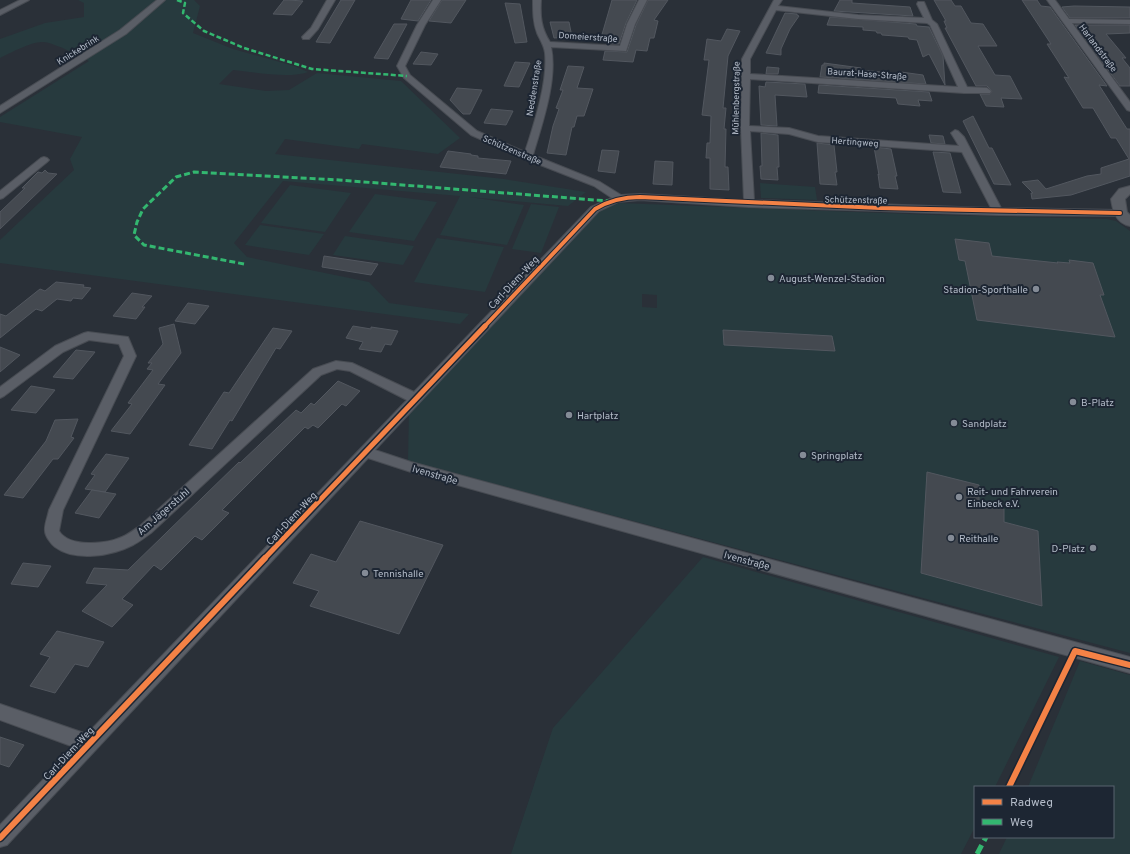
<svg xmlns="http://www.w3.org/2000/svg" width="1130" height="854" viewBox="0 0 1130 854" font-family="Overpass,sans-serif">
  <rect width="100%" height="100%" fill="#2a3038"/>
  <g fill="#273a3e" fill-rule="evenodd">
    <path d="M78 0H194L200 6 193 33 233 49 294 66 308 72C289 79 253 72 233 70L219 84 266 91 289 90 317 73 401 81 460 138 438 154 362 144 359 149 285 139 275 154 504 179 586 192 568 206 469 197 524 205 507 245 440 235 460 196 283 181 234 243 247 257 369 282 389 303 469 314 460 324 0 263V240L74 170 70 159 82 137 0 122V117L89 61C81 56 52 42 43 42 33 41 10 53 0 58V39L45 23 84 17V3Z"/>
    <path d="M760 183 815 187 817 200 761 198Z"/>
    <path d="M290 185 351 193 325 232 261 223Z"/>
    <path d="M375 194 437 202 414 241 349 232Z"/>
    <path d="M619 203 935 215 1107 219 1116 221 1130 231V653L408 461 409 410 602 209ZM642 294 657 295V308L642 307Z"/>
    <path d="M531 204 559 207 541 253 512 249Z"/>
    <path d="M260 225 324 234 309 255 245 245Z"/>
    <path d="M345 236 414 246 403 265 333 255Z"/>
    <path d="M437 238 504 247 485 292 414 282Z"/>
    <path d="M703 557 1059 657 995 787H975V827L961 854H511L553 728Z"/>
    <path d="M1080 661 1130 675V854H999L1007 837H1113V787H1028Z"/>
  </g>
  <g fill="#444950" stroke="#52575f">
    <path d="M284 0H288L303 1 292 15 273 14Z"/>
    <path d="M341 0H355L330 43 316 42Z"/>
    <path d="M411 0H431L418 21 401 19Z"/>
    <path d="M442 0H466L451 23 429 21Z"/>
    <path d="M612 0H637L626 23 619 44H607L608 39 601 38Z"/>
    <path d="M648 0H668L654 20 658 21 654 38H650L647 51 636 50 633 62 603 60 605 51 627 52 636 25Z"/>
    <path d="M840 0H852V3L910 7 913 16 834 11Z"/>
    <path d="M934 0H951L955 6H961L971 23 983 24 997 46H978L995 75 1010 76 1022 99 1001 98 1004 107 986 106 980 94H990L992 91 987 86H976L945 28H947L944 21H946Z"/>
    <path d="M1022 0H1037L1041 6 1050 7 1107 86 1099 85 1127 129H1130V176L1071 195 1032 199 1031 193H1033L1022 182 1038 180 1046 189 1087 176 1101 174V168L1129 159 1116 138H1111L1093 108H1083L1064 77 1069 78 1047 44H1051Z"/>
    <path d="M505 3 520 4 527 42 515 43Z"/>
    <path d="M1074 6 1130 7V18H1070L1062 7Z"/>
    <path d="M785 13 797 14V15L799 16 790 29 781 49V55L766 53Z"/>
    <path d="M830 17 916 24 917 26 929 27 943 56 945 85 929 54 923 57 917 40 909 39 908 37 882 35 881 33H877L876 31 863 30V27L827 25Z"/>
    <path d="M550 22H569L572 37 554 38Z"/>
    <path d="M394 24H407L388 59 374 58Z"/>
    <path d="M1075 25H1130V33L1106 34 1126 58H1122L1130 68V86H1120Z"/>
    <path d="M727 29 740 31 728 56 723 108H726L724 129H726L725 167H728L729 190 710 189V158H706L707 143H710L711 116 702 115 709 60H704L707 39 721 41Z"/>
    <path d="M421 52 438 54 431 65 413 64Z"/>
    <path d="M515 62 530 63 519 87 504 86Z"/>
    <path d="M824 63 861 68V70L901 74V72L923 75 926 84 820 77 822 65H824Z"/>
    <path d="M568 66 584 67 577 88 593 89 584 116H577L574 127H572L566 155 547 153 553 126 559 109 556 108 563 90H560Z"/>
    <path d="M767 67 779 68 778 74H766Z"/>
    <path d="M766 82 805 84 807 97 775 95 777 126 761 125 759 86 765 87Z"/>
    <path d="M819 85 929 92 932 101 918 100 920 106 898 104 896 98 818 93Z"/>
    <path d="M457 88 482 90 470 114H463L450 100Z"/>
    <path d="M491 109 513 111 506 125 484 123Z"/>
    <path d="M973 116 989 148H992L1011 185 994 184 963 121Z"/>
    <path d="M761 133 778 135 779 167H777L778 180 761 179 760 166H762Z"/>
    <path d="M929 135 943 136 945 144 931 143Z"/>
    <path d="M817 143 834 145 837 172H835L837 185 820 184Z"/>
    <path d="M874 147 891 149 897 176H895L898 189 880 188 878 174 879 175Z"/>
    <path d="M602 150 619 151 615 173 598 171Z"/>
    <path d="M448 151 471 154V155L478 156V158L511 161 506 174 440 167Z"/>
    <path d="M933 152 950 153 961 193 943 192Z"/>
    <path d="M655 161 673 162 672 185 653 184Z"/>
    <path d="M45 170 48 173 57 174 0 229V212L25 188H22L38 172 42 173Z"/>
    <path d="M955 239 989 243 992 256 1058 263 1057 262 1070 263 1069 260 1093 263 1104 295H1100L1115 337 977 320 965 261 959 260Z"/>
    <path d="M324 256 378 264 371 275 322 267Z"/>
    <path d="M56 282 84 285 83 287 91 288 82 299 73 298 71 301 57 299 42 311 36 309 0 338V314L6 316 40 289 45 291Z"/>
    <path d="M132 293 152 296 142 307H145L136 319 113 316Z"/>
    <path d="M188 303 209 306 195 324 175 321Z"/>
    <path d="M174 324 181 353 158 384 165 385 130 434 111 431 132 404 128 403 153 370 147 369 152 363H148L163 344 159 328Z"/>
    <path d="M353 326 371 329V327L398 331 391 345 385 344 381 352 359 349 363 342 346 338Z"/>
    <path d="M273 328 292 331 280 349 276 348 232 421 230 420 212 449 189 445 224 392 229 393Z"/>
    <path d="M723 330 832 336 835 351 724 345Z"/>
    <path d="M0 347 20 355 0 372Z"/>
    <path d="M76 350 95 352 73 379 53 377Z"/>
    <path d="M338 381 360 391 346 406 342 404 318 428 313 425 308 429 305 427 222 510 229 513 202 540 195 536 161 570 154 565 122 599 133 605 112 627 82 611 107 585 86 583 94 568 128 570 239 462 240 463 296 410 301 413 311 403 314 405Z"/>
    <path d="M31 386 55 390 36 413 11 410Z"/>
    <path d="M78 419 71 437 74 438 58 459H53L23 498 4 495 46 441 55 420Z"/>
    <path d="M106 454 129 458 105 492 85 489 95 475 91 474Z"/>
    <path d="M927 472 979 485V502L1004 509V522L1038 531 1042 606 921 573Z"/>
    <path d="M92 490 116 494 99 518 75 513Z"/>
    <path d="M360 521 443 545 399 634 310 606 319 591 293 583 311 554 336 562Z"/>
    <path d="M23 563 51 566 38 587 11 584Z"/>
    <path d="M57 631 104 642 88 667 75 664 55 693 30 686 50 657 40 654Z"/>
    <path d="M0 737 24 745 9 767 0 764Z"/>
  </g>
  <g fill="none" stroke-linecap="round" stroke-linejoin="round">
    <g stroke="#484c53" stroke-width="2">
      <g id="street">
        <path d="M20 0H29L0 15V10Z"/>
        <path d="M157 0H165L126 34 0 113V106L120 30Z"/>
        <path d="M327 0H335L318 29 309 39H303L302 37 311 28Z"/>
        <path d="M433 0H441L425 25 405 66 410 75 477 131 525 152C534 124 548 82 545 53 544 45 540 40 537 33 533 22 533 12 533 0H541C540 16 541 28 550 42L620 46 627 24 639 0H647L635 24 626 51 551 47C558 79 542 124 533 155L600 182 621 195 640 194 744 200 741 128 742 59 774 0H782L778 6 858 15 924 18 917 4 918 2H924L932 20 937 24 967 87 987 88 991 91 990 93H964L750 79 749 126 789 128 818 136 959 146 951 133 955 130 958 131 964 137 1001 208 1120 210 1125 213 1120 216 998 215 880 211 749 207 640 200 618 202 599 211 375 450 411 462 1130 657V673L411 472 368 458 7 845 0 847V825L74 747 0 720V704L87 734 407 400 350 371 337 369 321 375 151 533C145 537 139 542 133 545 112 556 75 562 55 547 51 544 45 536 45 531 44 525 48 516 49 510L124 356 119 344 89 340 63 352 4 396 0 398V387L55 346 84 333 88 332 128 337 136 356 63 510 59 531C69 548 107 544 122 537 129 534 135 529 141 525L313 369 336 361 352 363 414 392 591 207 612 198 594 186 525 159 471 135 404 78 397 66 417 25ZM776 10 858 19 927 23 930 25 958 87 750 74V59ZM750 131 789 134 818 142 962 152 991 208 754 200Z"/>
        <path d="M1047 0H1055L1069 19 1130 20V24L1072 23 1130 102V111L1127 110Z"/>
        <path d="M44 157 47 158 49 160 47 162 3 198 0 199V191L41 158Z"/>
      </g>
    </g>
    <g stroke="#484c53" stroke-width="2">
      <path id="secondary" d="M1130 186V194L1125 199 1127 212 1130 215V226C1116 223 1113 212 1111 199L1119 189Z"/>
    </g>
    <use href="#street" fill="#5a5e66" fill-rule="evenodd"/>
    <use href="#secondary" fill="#595d64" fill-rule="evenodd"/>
    <path stroke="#33b770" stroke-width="2.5" stroke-dasharray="5 2.5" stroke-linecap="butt" d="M177 0 185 3 183 13 204 31 244 48 312 69 407 76"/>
    <path stroke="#33b770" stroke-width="3" stroke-dasharray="6 3" stroke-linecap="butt" d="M244 264 144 245 134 235 137 222 143 209 176 177 194 172 339 180 608 201"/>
    <path stroke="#33b770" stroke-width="5" stroke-dasharray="10 5" stroke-linecap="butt" d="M977 854 986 837"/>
    <g stroke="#1d2633" stroke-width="6">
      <path id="cycleway-far2" d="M484 327 595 209C610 200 623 197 640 197L880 208 1120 213"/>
    </g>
    <g stroke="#1d2633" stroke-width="8">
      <path id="cycleway-far1" d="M264 559 485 326"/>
    </g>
    <g stroke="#1d2633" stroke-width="9">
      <g id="cycleway">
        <path d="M1009 787 1075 651 1130 665"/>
        <path d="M0 838 265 558"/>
      </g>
    </g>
    <use href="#cycleway-far2" stroke="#f48246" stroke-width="4"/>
    <use href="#cycleway-far1" stroke="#f48246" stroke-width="5"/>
    <use href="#cycleway" stroke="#f48246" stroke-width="6"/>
  </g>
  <g fill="#848b96" stroke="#1d2633" stroke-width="1.5">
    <circle cx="771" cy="278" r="4"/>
    <circle cx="1036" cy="289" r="4"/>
    <circle cx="1073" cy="402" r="4"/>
    <circle cx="569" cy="415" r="4"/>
    <circle cx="954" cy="423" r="4"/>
    <circle cx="803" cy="455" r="4"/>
    <circle cx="959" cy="497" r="4"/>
    <circle cx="951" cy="538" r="4"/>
    <circle cx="1093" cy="548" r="4"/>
    <circle cx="365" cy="573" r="4"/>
  </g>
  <g text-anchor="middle" stroke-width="4" stroke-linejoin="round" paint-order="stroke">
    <g font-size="9" fill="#b4bcc9" stroke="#1d2633">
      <text transform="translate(588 37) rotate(4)" y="3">Domeierstraße</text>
      <text transform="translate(1098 48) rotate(53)" y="3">Harlandstraße</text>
      <text transform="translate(78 50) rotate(-32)" y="3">Knickebrink</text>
      <text transform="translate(867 74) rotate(4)" y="3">Baurat-Hase-Straße</text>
      <text transform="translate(534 88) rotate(-81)" y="3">Neddenstraße</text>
      <text transform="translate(736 98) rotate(-89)" y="3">Mühlenbergstraße</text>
      <text transform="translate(855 142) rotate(4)" y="3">Hertingweg</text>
      <text transform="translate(512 150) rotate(23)" y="3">Schützenstraße</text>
      <text transform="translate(856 200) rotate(1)" y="3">Schützenstraße</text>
    </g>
    <g font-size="10" fill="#b4bcc9" stroke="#1d2633" text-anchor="start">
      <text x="779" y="282">August-Wenzel-Stadion</text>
      <text x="1028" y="293" text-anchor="end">Stadion-Sporthalle</text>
      <text x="1081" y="406">B-Platz</text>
      <text x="577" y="419">Hartplatz</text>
      <text x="962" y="427">Sandplatz</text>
      <text x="811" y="459">Springplatz</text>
      <text x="967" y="495">Reit- und Fahrverein<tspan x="967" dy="12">Einbeck e.V.</tspan></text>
      <text x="959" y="542">Reithalle</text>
      <text x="1085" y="552" text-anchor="end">D-Platz</text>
      <text x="373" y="577">Tennishalle</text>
    </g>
    <g font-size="10" fill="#b4bcc9" stroke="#1d2633">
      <text transform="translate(513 282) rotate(-47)" y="4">Carl-Diem-Weg</text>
      <text transform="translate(435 474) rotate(16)" y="4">Ivenstraße</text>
      <text transform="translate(163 511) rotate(-41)" y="4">Am Jägerstuhl</text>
      <text transform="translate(291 518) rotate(-47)" y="4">Carl-Diem-Weg</text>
      <text transform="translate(747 560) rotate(15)" y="4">Ivenstraße</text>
      <text transform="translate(68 753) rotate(-47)" y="4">Carl-Diem-Weg</text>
    </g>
  </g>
  <rect x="974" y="786" width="140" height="52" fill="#1d2633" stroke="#59626f"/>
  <rect x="982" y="799" width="20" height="6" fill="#f48246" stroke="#59626f"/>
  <text x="1010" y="806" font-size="12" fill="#b4bcc9">Radweg</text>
  <rect x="982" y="819" width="20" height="6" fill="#33b770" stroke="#59626f"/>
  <text x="1010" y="826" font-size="12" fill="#b4bcc9">Weg</text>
</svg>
